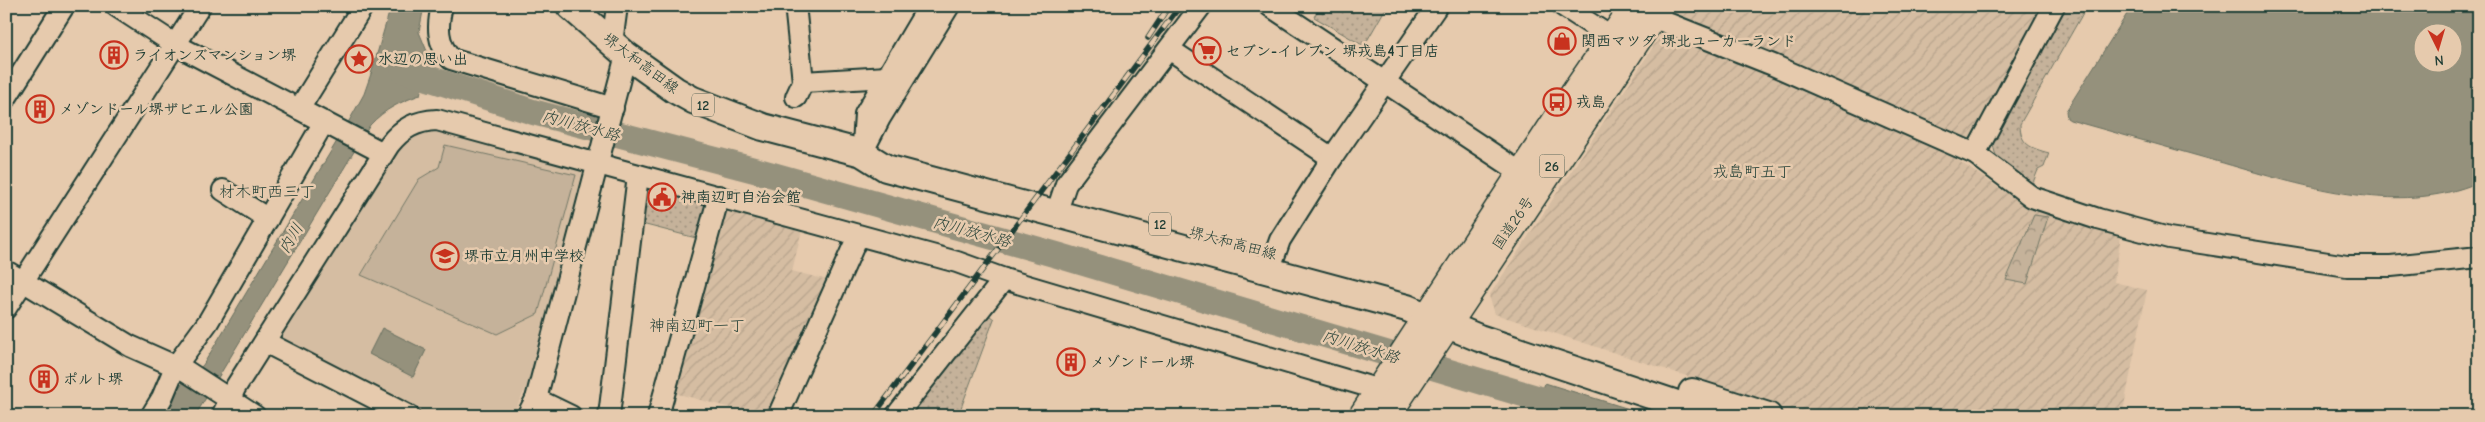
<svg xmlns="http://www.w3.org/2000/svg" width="2485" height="422" viewBox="0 0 2485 422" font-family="'Comic Neue','Klee One',sans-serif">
  <defs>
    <pattern id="industrial-furrows" width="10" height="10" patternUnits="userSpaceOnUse" patternTransform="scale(1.25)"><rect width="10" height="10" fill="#d5bda2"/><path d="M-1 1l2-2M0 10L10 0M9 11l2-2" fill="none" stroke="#b6a38c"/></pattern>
    <pattern id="green-dots" width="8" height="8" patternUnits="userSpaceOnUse" patternTransform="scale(1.25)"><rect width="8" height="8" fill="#c5b29a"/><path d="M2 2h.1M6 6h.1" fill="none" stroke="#9f927e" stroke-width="1.8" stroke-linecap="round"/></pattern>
    <pattern id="forest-crowns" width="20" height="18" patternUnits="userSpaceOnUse" patternTransform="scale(1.25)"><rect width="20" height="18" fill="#c5b29a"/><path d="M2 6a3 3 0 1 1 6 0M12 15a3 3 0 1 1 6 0" fill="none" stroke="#9f927e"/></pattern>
  </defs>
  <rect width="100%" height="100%" fill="#e6caad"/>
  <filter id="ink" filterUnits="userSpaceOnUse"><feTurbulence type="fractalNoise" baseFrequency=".02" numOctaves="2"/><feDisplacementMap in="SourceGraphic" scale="10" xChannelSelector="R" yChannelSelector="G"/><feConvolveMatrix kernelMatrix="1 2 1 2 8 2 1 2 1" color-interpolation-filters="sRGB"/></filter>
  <g filter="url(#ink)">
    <path fill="#d5bda2" d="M439 132 579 167 583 176 530 380 512 416H421L278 343V336L391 157 417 135Z"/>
    <g fill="url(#industrial-furrows)">
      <path d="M1679 6H2048L1971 141 1962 143 1673 15Z"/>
      <path d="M1665 29 1932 143 2024 205 2121 235 2114 282 2147 290 2122 416H1810L1495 314 1489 296Z"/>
      <path d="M728 206 803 225 792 271 831 281 769 416H760L671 392 721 210Z"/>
    </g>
    <g fill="url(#green-dots)" stroke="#727867">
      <path d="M1320 6H1387L1364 46 1314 17Z"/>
      <path d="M2061 6H2087L2020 124C2020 145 2031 148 2049 153L2044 167 2038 170 2032 185C2012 172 1993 166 1993 139Z"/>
      <path d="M649 186 706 200 709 208 700 239 638 223 643 188Z"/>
      <path d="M986 313 994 319 958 416H906Z"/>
    </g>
    <path fill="url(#forest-crowns)" stroke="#727867" d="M2034 215 2048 217 2027 284 2006 280Z"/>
    <path fill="#c5b29a" stroke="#727867" d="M445 145 576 175 538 314 497 334 361 275 419 179 439 167Z"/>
    <g fill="#95917c" stroke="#666f5f" fill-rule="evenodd">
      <path d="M391 6H424L419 32 429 56 420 95C400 102 385 109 370 125L195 416H172L174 413 167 407 180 386 203 365 349 121 364 94 372 71Z"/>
      <path d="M2132 6H2479V182C2397 218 2297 184 2216 161 2167 147 2119 134 2070 120L2067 118 2066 111ZM2422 32H2452V62H2422Z"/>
      <path d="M382 328 426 350 413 377 369 354Z"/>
      <path d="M1545 383 1652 416H1534Z"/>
    </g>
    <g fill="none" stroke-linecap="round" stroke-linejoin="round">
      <path stroke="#95917c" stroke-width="26" d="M403 70 533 112 773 175 1057 255 1540 399"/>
      <g stroke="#1f3d34" stroke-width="24">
        <g id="minor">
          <path d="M116 6 176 45 383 153"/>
          <path d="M442 6C437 26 437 43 451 59L613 108"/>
          <path d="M1270 6 1511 166 1521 175"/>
          <path d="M1563 6 1614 39"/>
          <path d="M796 14 803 82 796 97"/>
          <path d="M1652 17 1773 65 1975 154 2032 197 2098 219 2169 238 2347 266H2391L2479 257"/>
          <path d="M612 43 617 6"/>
          <path d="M1169 49 1332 158"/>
          <path d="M803 82 887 77"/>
          <path d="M6 98 64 6"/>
          <path d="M299 109 363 6"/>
          <path d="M863 144 865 114 929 6"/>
          <path d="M862 153 880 118 949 6"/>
          <path d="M1975 154 2054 6"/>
          <path d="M223 190 268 219"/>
          <path d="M1056 214 1066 184 1201 6"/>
          <path d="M6 271 130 346 186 371 255 416"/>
          <path d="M1269 271 1280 240 1332 158 1437 6"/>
          <path d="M6 308 200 6"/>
          <path d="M265 342 409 416"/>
          <path d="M536 399 571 416"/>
          <path d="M151 416 162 398 175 367 208 322 324 122"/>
          <path d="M222 416 235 388 389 145C402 128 416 121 437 120L957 262 1004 279 1380 390"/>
          <path d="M527 416 536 399 626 55"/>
          <path d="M609 416 638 175"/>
          <path d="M658 416 719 196"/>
          <path d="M778 416 858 236"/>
          <path d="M896 416 1004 279"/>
        </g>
      </g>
      <g stroke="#1f3d34" stroke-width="30">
        <g id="major">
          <path d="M570 6 626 55 675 90 693 100 763 127 862 153 886 168 1407 308 1479 338 1713 416"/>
          <path d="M1692 392 1768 416"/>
        </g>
      </g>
      <g stroke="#1f3d34" stroke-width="31">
        <g id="highway">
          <path d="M1363 416 1565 108 1635 6"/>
          <path d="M1386 416 1659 6"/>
        </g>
      </g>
      <use href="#minor" stroke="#e6caad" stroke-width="20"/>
      <use href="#major" stroke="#e6caad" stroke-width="26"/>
      <use href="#highway" stroke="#e6caad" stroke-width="28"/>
      <g stroke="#1f3d34" stroke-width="5.5">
        <g id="rail">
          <path d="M1148 38 1169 6"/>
          <path d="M873 416 1180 6"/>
        </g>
      </g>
      <use href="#rail" stroke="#e6caad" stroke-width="4" stroke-dasharray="11" stroke-linecap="butt"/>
    </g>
  </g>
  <defs>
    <g id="shop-ring" transform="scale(1.4375)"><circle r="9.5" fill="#e6caad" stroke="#c8321e" stroke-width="1.5"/><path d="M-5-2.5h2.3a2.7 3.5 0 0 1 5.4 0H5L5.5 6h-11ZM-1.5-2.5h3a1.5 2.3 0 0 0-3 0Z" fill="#c8321e"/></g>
    <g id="supermarket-ring" transform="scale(1.4375)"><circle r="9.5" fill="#e6caad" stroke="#c8321e" stroke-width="1.5"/><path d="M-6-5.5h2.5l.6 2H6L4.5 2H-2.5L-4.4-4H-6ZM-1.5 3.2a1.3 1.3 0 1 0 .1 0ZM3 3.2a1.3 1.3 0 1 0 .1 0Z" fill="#c8321e"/></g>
    <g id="building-ring" transform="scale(1.4375)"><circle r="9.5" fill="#e6caad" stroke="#c8321e" stroke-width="1.5"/><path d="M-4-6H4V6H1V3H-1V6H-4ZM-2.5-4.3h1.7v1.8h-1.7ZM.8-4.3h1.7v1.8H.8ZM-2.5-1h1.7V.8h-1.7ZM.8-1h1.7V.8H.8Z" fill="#c8321e"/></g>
    <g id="sight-ring" transform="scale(1.4375)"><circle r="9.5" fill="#e6caad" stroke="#c8321e" stroke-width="1.5"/><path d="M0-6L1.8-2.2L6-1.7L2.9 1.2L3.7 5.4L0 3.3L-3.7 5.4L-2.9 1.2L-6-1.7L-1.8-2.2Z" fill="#c8321e"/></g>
    <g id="bus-ring" transform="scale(1.4375)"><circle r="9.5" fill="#e6caad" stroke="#c8321e" stroke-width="1.5"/><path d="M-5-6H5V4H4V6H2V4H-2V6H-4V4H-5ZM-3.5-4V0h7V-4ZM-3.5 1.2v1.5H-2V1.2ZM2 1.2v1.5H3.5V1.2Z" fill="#c8321e"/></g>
    <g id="civic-ring" transform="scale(1.4375)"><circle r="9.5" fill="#e6caad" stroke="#c8321e" stroke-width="1.5"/><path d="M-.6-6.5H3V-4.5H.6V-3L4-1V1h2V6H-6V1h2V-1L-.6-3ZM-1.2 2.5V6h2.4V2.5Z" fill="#c8321e"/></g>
    <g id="school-ring" transform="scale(1.4375)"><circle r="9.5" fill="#e6caad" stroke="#c8321e" stroke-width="1.5"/><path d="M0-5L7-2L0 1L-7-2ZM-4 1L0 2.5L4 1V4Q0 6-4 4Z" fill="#c8321e"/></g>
  </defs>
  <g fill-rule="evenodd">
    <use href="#shop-ring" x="1562" y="41"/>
    <use href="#supermarket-ring" x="1207" y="51"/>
    <use href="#building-ring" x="114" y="55"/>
    <use href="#sight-ring" x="359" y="59"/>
    <use href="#bus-ring" x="1557" y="102"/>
    <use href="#building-ring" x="40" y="109"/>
    <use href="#civic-ring" x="662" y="197"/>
    <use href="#school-ring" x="445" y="256"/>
    <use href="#building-ring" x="1071" y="362"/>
    <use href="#building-ring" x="44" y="379"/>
  </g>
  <g text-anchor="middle" stroke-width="5" stroke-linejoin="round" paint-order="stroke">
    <g fill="#e6caad" stroke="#5b6758" stroke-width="1">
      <rect x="692" y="93.5" width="22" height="23" rx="4"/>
      <rect x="1539.5" y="154.5" width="25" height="23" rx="4"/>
      <rect x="1149" y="212.5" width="22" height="23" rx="4"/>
    </g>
    <g font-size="14" font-weight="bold" fill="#1f3d34">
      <text x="703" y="110">12</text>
      <text x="1552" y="171">26</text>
      <text x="1160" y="229">12</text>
    </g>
    <g font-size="15" font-weight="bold" fill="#1f3d34" stroke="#e6caad" text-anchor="start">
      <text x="1581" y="46">関西マツダ 堺北ユーカーランド</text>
      <text x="1226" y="56">セブン-イレブン 堺戎島4丁目店</text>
      <text x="133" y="60">ライオンズマンション堺</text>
      <text x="378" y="64">水辺の思い出</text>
      <text x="1576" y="107">戎島</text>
      <text x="59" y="114">メゾンドール堺ザビエル公園</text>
      <text x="681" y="202">神南辺町自治会館</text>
      <text x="464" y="261">堺市立月州中学校</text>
      <text x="1090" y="367">メゾンドール堺</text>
      <text x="63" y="384">ポルト堺</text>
    </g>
    <g font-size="15" fill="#1f3d34" stroke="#e6caad">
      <text transform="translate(641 63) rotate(37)" y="5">堺大和高田線</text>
      <text transform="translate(1513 223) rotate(-56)" y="5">国道26号</text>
      <text transform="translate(1233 243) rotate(15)" y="5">堺大和高田線</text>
    </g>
    <g font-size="16" font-style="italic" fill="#2b453b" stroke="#e6caad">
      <text transform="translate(581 125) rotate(15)" y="6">内川放水路</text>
      <text transform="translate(972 231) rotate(15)" y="6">内川放水路</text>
      <text transform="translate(290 238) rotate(-59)" y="6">内川</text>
      <text transform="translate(1361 346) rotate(17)" y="6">内川放水路</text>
    </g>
    <g font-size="16" fill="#1f3d34" stroke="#e6caad">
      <text x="1752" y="177">戎島町五丁</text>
      <text x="267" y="197">材木町西三丁</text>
      <text x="697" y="331">神南辺町一丁</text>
    </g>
  </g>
  <rect width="2485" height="422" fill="none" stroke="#e6caad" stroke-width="25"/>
  <rect x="12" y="12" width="2460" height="397" fill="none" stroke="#1f3d34" stroke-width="2" filter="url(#ink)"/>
  <g transform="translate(2438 48) rotate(175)"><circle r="24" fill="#e6caad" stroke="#96927d"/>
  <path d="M0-4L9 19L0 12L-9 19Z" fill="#c8321e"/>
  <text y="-8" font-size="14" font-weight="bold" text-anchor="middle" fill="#1f3d34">N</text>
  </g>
</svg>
